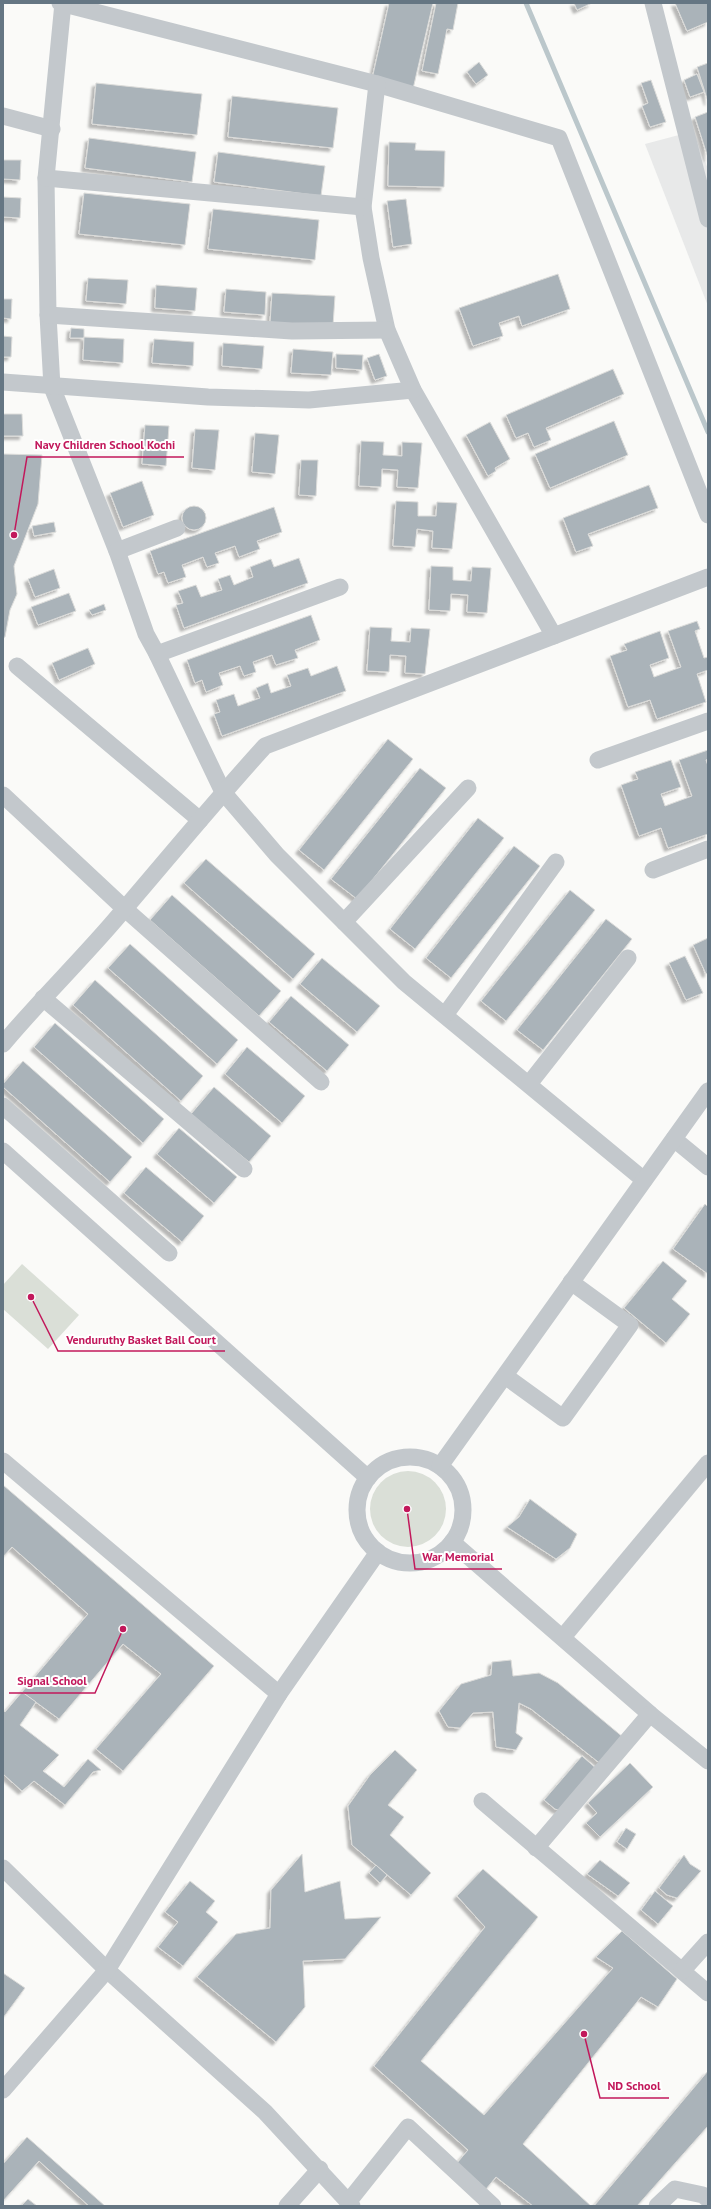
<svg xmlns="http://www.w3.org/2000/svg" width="711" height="2209" viewBox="0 0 711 2209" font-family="'PT Sans',sans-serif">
  <defs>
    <filter id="shadow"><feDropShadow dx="-3.5" dy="3.5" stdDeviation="1" flood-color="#0004"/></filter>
  </defs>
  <rect width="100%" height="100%" fill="#fafaf8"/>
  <path fill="#e8e9e9" d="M694 131 708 169V306L645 144Z"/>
  <g fill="#dadfd7">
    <path d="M22 1264 79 1315 48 1349 3 1309V1285Z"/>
    <circle cx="408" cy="1509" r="38"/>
  </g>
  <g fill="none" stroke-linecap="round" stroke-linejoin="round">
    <path stroke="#bbc7cb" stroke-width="5" d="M526 3 708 432"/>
  </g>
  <g fill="#aab3b9" stroke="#dcdcda" filter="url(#shadow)">
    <path d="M389 3H433L413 89 372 79Z"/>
    <path d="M436 3H458L453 30 447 29 438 74 422 71Z"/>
    <path d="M574 3H592L577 10Z"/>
    <path d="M675 3H708V22L687 31Z"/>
    <path d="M479 62 488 75 476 84 467 72Z"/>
    <path d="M708 63V102L697 67Z"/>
    <path d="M697 74 704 92 690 97 684 80Z"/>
    <path d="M651 80 666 122 650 127 642 106 648 103 641 83Z"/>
    <path d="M96 83 202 94 197 135 92 124Z"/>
    <path d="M232 96 338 108 333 148 228 137Z"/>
    <path d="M708 112V158L695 117Z"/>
    <path d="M89 138 196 152 192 182 85 168Z"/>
    <path d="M389 142 416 143 415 150 445 151 444 187 388 186Z"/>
    <path d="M218 152 325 166 321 196 214 182Z"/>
    <path d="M3 160H21L20 180 3 179Z"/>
    <path d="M84 193 190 204 185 245 79 234Z"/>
    <path d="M3 197 21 198 20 218 3 217Z"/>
    <path d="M406 199 412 244 393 247 387 201Z"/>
    <path d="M213 209 319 220 315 260 208 249Z"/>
    <path d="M558 274 570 309 522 326 519 316 499 323 503 336 473 346 459 308Z"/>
    <path d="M88 278 128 280 126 304 86 301Z"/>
    <path d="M156 285 197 288 195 311 155 308Z"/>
    <path d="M226 289 266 292 265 315 224 312Z"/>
    <path d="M272 293 335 296 333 326 270 323Z"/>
    <path d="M3 299H12L11 319 3 318Z"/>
    <path d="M71 328 84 329V338H70Z"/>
    <path d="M3 336 12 337 11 357H3Z"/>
    <path d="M84 337 124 339 123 363 83 360Z"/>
    <path d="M154 339 194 342 193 366 152 363Z"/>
    <path d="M223 343 264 346 262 369 222 366Z"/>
    <path d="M293 349 333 352 331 375 291 373Z"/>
    <path d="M336 354 363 355 362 370 336 368Z"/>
    <path d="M379 354 387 376 375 380 367 358Z"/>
    <path d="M613 369 624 394 546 428 551 440 534 447 528 433 516 438 506 415Z"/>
    <path d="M3 414H22L23 436H3Z"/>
    <path d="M614 421 628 455 550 488 535 454Z"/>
    <path d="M490 422 510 459 495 468 496 471 488 476 466 435Z"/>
    <path d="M145 425 169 426 166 466 142 464Z"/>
    <path d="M195 429 219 430 215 470 192 468Z"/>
    <path d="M255 433 279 435 275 474 252 472Z"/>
    <path d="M361 441 384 442 383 455 402 456V442L422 443 418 488 397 487 398 470 382 469 381 487 359 486Z"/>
    <path d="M3 454 42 455 38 504 14 566 17 594 10 610 5 637 3 638Z"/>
    <path d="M301 460H318L316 496 299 495Z"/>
    <path d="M142 481 154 515 123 527 110 493Z"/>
    <path d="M649 485 658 508 588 534 593 546 576 552 563 518Z"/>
    <path d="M396 501 418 502V516H436L437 502 457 503 452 549 432 548 433 531 417 529 415 547 393 546Z"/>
    <circle cx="194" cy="518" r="12"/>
    <path d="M274 507 282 532 257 541 260 549 239 557 235 546 215 553 219 563 207 567 203 557 182 565 186 577 168 583 164 572 158 574 150 551Z"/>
    <path d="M54 522 56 532 34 536 32 526Z"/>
    <path d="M299 558 308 583 184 628 176 605 183 603 178 591 196 585 201 597 222 590 218 579 230 575 234 585 253 577 250 567 271 559 274 567Z"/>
    <path d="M431 566 453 567V580L471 581 472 567 491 568 487 613 467 612 468 595 451 594 450 611 429 610Z"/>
    <path d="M54 569 60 588 35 597 28 579Z"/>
    <path d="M69 593 76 611 38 625 31 607Z"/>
    <path d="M104 604 106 610 92 615 89 610Z"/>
    <path d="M311 615 320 640 295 650 298 658 276 665 272 655 253 662 256 672 244 676 240 666 219 673 223 685 206 692 202 680 195 683 187 660Z"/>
    <path d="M697 621 700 629 695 631 704 658 708 657V670L697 674 706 702 657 719 650 700 628 707 610 656 627 650 624 644 660 631 669 658 650 665 654 677 681 667 668 631Z"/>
    <path d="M370 627 392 628 391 641 410 642 411 628 430 629 425 674 405 673 406 656 390 655 389 672 367 671Z"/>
    <path d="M88 648 95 664 59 680 52 663Z"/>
    <path d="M337 666 346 691 222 736 214 714 220 712 216 700 234 694 238 706 260 698 256 688 268 683 271 693 291 686 287 675 308 668 311 676Z"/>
    <path d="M388 739 413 759 324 870 299 850Z"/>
    <path d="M708 750V759L706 760 708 766V834L668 848 661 828 639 836 621 785 638 779 635 772 671 760 681 787 661 794 665 806 692 796 679 760Z"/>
    <path d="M420 768 446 788 357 899 331 879Z"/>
    <path d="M478 818 504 838 415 949 390 929Z"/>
    <path d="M514 846 540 866 451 978 426 958Z"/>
    <path d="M206 859 315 954 293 979 184 883Z"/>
    <path d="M570 890 595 910 506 1021 481 1001Z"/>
    <path d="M172 895 281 991 259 1016 150 920Z"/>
    <path d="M606 919 632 939 543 1050 517 1030Z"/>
    <path d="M708 938V973L706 974 693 945Z"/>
    <path d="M130 944 238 1040 217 1064 108 968Z"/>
    <path d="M685 956 703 993 686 1000 669 963Z"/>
    <path d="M322 958 380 1006 357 1032 300 984Z"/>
    <path d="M95 980 203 1076 181 1101 73 1005Z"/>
    <path d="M291 996 349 1045 327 1071 269 1022Z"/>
    <path d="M55 1023 164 1119 143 1143 34 1047Z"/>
    <path d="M247 1047 305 1096 282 1123 225 1074Z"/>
    <path d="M23 1061 132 1157 110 1182 3 1087V1084Z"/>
    <path d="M214 1087 271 1136 249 1162 191 1114Z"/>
    <path d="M179 1128 237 1177 214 1203 157 1154Z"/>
    <path d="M146 1167 204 1216 182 1242 124 1193Z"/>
    <path d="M705 1204 708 1207V1274L673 1249Z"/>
    <path d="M663 1261 687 1281 672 1299 690 1314 666 1343 624 1308Z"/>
    <path d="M3 1485 214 1666 123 1771 96 1749 161 1674 123 1644 59 1719 22 1692 88 1614 12 1547 3 1557Z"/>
    <path d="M530 1499 577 1534 570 1548 556 1559 507 1527 519 1517Z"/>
    <path d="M511 1660 513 1676 539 1673 558 1683 624 1738 602 1765 531 1709 519 1703 516 1733 523 1738 516 1750 496 1747 493 1712 473 1713 460 1728 448 1727 439 1711 461 1684 491 1675 492 1662Z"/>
    <path d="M22 1692 36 1702 20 1725 59 1755 43 1771 64 1787 88 1759 101 1770 93 1772 65 1805 34 1781 22 1791 3 1774V1710L5 1712Z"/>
    <path d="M395 1750 417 1770 388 1805 404 1817 390 1835 431 1873 411 1895 352 1845 348 1806 370 1775Z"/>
    <path d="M582 1756 598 1770 561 1811 555 1809 544 1800Z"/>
    <path d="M630 1763 653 1787 600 1837 586 1823 597 1813 588 1803Z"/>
    <path d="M626 1828 636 1834 627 1849 617 1842Z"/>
    <path d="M302 1854 305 1892 340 1881 345 1919 381 1917 345 1959 303 1961 305 2007 276 2042 197 1977 236 1934 270 1928 271 1890Z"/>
    <path d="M684 1855 690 1864 701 1871 677 1898 667 1895 659 1888Z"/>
    <path d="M600 1860 630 1883 618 1896 587 1874Z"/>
    <path d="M376 1865 387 1875 380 1883 369 1873Z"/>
    <path d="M483 1869 538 1917 421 2061 484 2115 613 1968 596 1957 622 1931 677 1979 658 2007 641 1997 523 2144 591 2206H533L496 2177 486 2189 457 2163 468 2150 374 2066 485 1927 457 1896Z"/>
    <path d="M190 1881 215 1901 206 1912 218 1922 183 1966 158 1947 178 1922 165 1912Z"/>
    <path d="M655 1891 673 1906 658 1924 641 1910Z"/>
    <path d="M3 1973 25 1988 3 2018Z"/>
    <path d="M708 2071V2126L637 2206H594Z"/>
    <path d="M27 2137 105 2206H89L39 2161 3 2201V2164Z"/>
    <path d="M28 2199 37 2206H21Z"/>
  </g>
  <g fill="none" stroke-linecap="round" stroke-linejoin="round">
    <g stroke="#c3c8cc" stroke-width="17">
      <path d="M60 3 377 84 559 138 708 515"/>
      <path d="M63 3 46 178 48 315 52 387 117 551 146 634 157 654 223 792 277 855 404 982 644 1180"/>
      <path d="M653 3 708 219"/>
      <path d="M377 84 363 207 371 258 387 330 413 390 554 636"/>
      <path d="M3 116 52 129"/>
      <path d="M46 178 363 207"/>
      <path d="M48 315 292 331 387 330"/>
      <path d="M3 382 208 397 309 400 413 390"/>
      <path d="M117 551 177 528"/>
      <path d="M157 654 340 587"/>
      <path d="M17 666 200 820"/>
      <path d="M598 760 708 721"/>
      <path d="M3 795 125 909 321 1082"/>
      <path d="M653 870 708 849"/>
      <path d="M344 922 468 788"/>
      <path d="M43 998 244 1169"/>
      <path d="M445 1015 556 862"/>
      <path d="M3 1044C39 1001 79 962 115 920 165 862 213 803 265 746L708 577"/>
      <path d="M529 1084 628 958"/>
      <path d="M3 1106 169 1253"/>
      <path d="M674 1139 708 1167"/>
      <path d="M3 1151 368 1478"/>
      <path d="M505 1376 563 1418 630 1325 571 1282"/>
      <circle cx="410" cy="1510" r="53"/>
      <path d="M3 1461 279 1694"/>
      <path d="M440 1466 708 1091"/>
      <path d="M452 1542 650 1714 708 1761"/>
      <path d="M563 1637 708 1463"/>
      <path d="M482 1801 708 1993"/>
      <path d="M536 1848 650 1714"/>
      <path d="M3 1868 107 1970 265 2112 352 2206"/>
      <path d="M682 1971 708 1942"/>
      <path d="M3 2090 107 1970 279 1694 378 1552"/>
      <path d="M349 2201 408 2127 493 2206"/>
      <path d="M287 2206 320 2169"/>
      <path d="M657 2206 675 2189 703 2195 708 2199"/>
    </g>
  </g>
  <path fill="none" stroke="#c2185b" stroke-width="1.5" d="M14 535L27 457H184M31 1297L58 1351H225M407 1509L415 1569H502M123 1629L95 1693H9M584 2034L600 2098H669"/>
  <g fill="#c2185b" stroke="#fff" stroke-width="1.5">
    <circle cx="14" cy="535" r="4"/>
    <circle cx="31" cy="1297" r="4"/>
    <circle cx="407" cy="1509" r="4"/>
    <circle cx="123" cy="1629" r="4"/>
    <circle cx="584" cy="2034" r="4"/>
  </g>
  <g font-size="12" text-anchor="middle" font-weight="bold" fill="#c2185b" stroke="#fff" stroke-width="4" stroke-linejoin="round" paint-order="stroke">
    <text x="105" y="449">Navy Children School Kochi</text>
    <text x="141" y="1344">Venduruthy Basket Ball Court</text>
    <text x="458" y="1561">War Memorial</text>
    <text x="52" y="1685">Signal School</text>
    <text x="634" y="2090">ND School</text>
  </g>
  <rect width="711" height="2209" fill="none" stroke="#657683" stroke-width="8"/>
</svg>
